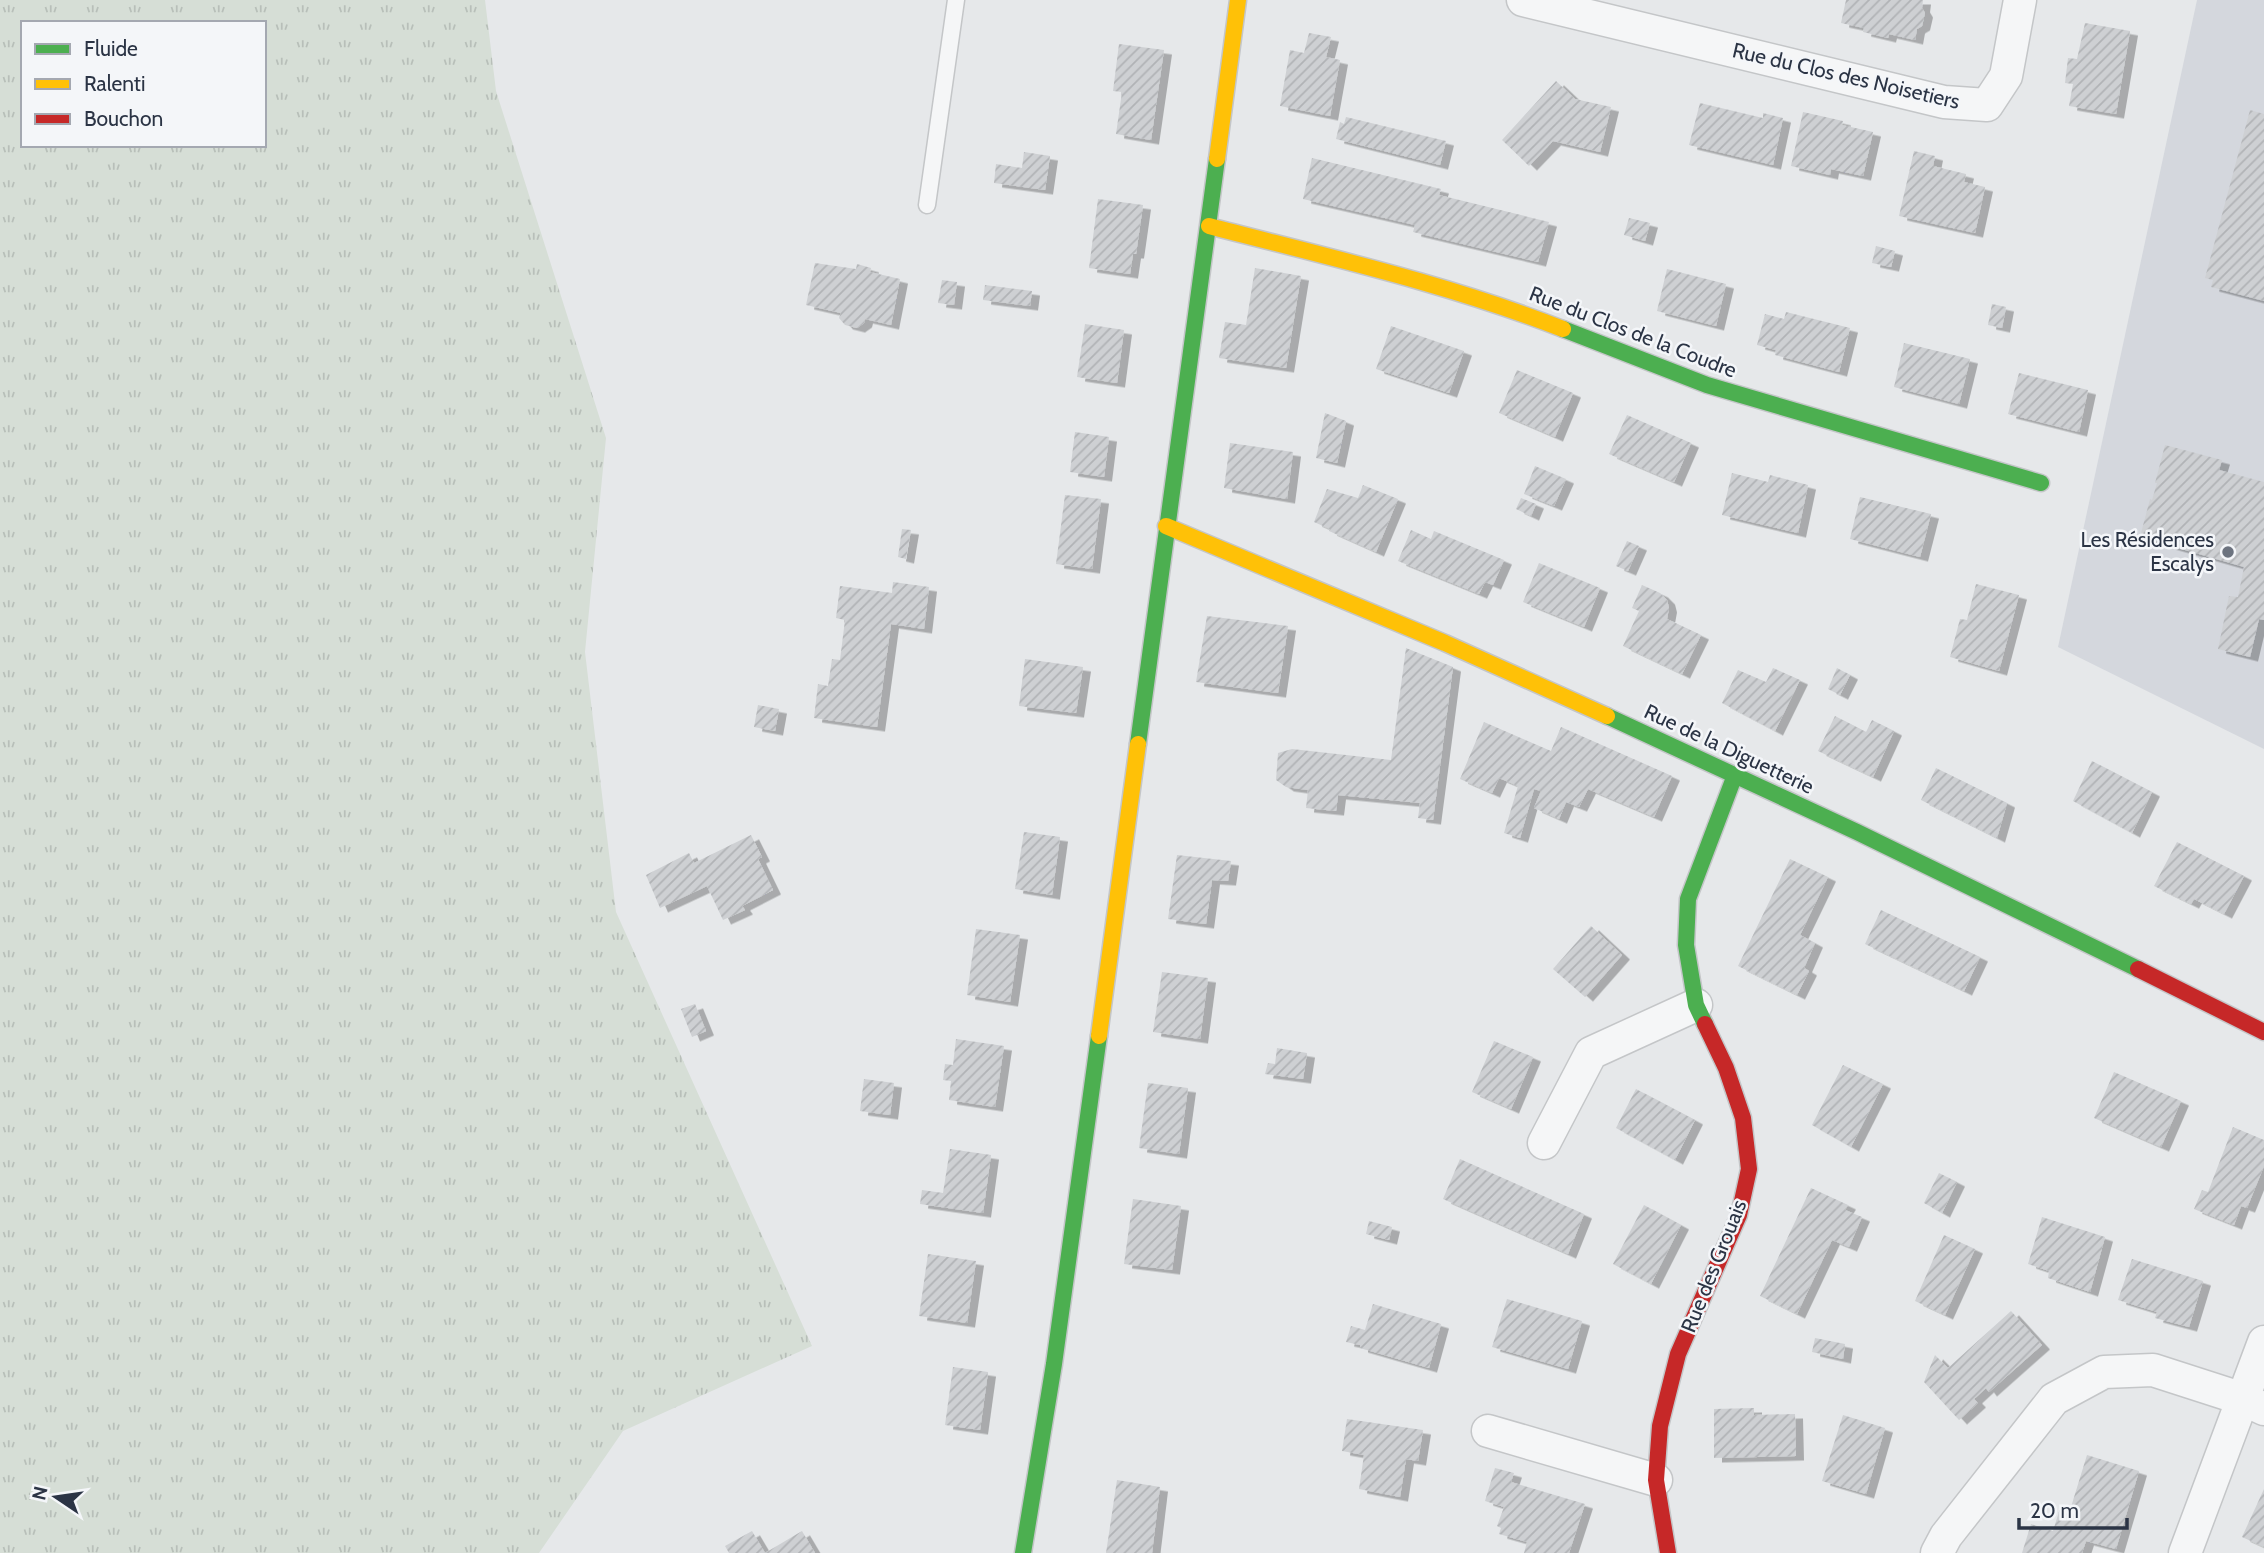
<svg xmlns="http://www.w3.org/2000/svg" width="2264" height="1553" viewBox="0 0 2264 1553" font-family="Cabin,sans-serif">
  <defs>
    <pattern id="grass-tufts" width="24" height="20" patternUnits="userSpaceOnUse" patternTransform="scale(1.75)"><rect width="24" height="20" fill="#d6ded6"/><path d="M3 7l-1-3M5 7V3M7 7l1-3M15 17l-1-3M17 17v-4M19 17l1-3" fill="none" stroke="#b8bfb9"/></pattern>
    <pattern id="building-hatch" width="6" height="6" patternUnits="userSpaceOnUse" patternTransform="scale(1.75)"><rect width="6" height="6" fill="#ced0d3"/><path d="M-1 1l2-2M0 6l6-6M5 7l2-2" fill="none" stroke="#b1b3b6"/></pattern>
    <filter id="shadow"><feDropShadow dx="8" dy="4.5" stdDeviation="0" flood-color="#0004"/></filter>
  </defs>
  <rect width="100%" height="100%" fill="#e6e8ea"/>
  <path fill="#d4d7dd" d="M2197 0H2264V749L2058 647Z"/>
  <path fill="url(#grass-tufts)" fill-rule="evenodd" d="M0 0H485L496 91 606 438 585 652 616 912 812 1346 623 1431 539 1553H0ZM23 23H264V145H23Z"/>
  <g fill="url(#building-hatch)" filter="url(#shadow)">
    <path d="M1846 0H1923L1922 8 1925 13 1922 26 1917 29 1915 40 1889 34 1888 38 1863 32 1864 28 1841 23Z"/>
    <path d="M2085 23 2130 31 2116 114 2069 106 2073 84 2065 83 2068 58 2077 59Z"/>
    <path d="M1309 33 1331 37 1326 57 1340 60 1330 116 1280 106 1290 50 1304 53Z"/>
    <path d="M1119 44 1164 50 1151 140 1116 134 1122 92 1113 91Z"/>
    <path d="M1556 81 1575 99 1611 107 1600 152 1553 141 1529 166 1502 140Z"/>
    <path d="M1700 103 1763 118V113L1783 118 1773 165 1689 145Z"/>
    <path d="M2250 110 2264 114V301L2211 287 2213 280 2205 278Z"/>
    <path d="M1803 112 1843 121 1842 125 1873 132 1863 176 1831 169 1830 175 1791 166Z"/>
    <path d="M1346 117 1446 141 1440 165 1336 139 1340 122 1344 124Z"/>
    <path d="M1914 151 1935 156 1933 166 1966 174 1964 182 1985 187 1975 233 1899 216Z"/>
    <path d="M1024 152 1050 156 1045 190 994 183 996 164 1022 168Z"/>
    <path d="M1312 158 1441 189 1439 195 1549 222 1538 262 1413 232 1415 225 1303 199Z"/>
    <path d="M1098 199 1143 205 1136 254H1133L1130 274 1089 268Z"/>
    <path d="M1629 218 1650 223 1645 241 1624 235Z"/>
    <path d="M1876 246 1895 251 1891 267 1872 263Z"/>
    <path d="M815 263 856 269 857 264 871 268 870 272 900 279 891 325 865 319 864 323 857 328 845 325 839 318 841 313 806 305Z"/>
    <path d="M1255 268 1301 276 1286 368 1219 358 1225 322 1246 325Z"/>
    <path d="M1667 269 1726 284 1716 326 1657 311Z"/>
    <path d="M942 280 957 282 954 305 938 303Z"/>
    <path d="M985 285 1032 291 1030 306 983 300Z"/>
    <path d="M1992 304 2006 307 2002 328 1988 325Z"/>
    <path d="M1786 312 1850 328 1839 372 1775 355 1776 350 1757 345 1765 314 1784 319Z"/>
    <path d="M1085 324 1124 330 1117 383 1077 377Z"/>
    <path d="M1391 326 1464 351 1449 393 1376 369Z"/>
    <path d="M1904 343 1970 359 1959 404 1894 387Z"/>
    <path d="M1517 370 1573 393 1555 437 1499 413Z"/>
    <path d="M2019 373 2088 390 2079 432 2008 414Z"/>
    <path d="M1325 413 1346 421 1337 463 1316 458Z"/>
    <path d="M1627 415 1691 443 1674 482 1609 454Z"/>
    <path d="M1075 432 1109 437 1104 477 1070 472Z"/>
    <path d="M1230 443 1293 452 1287 499 1224 488Z"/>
    <path d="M2165 445 2222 460 2219 470 2264 482V620L2259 619 2250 657 2218 649 2229 596 2238 597 2244 567 2140 537 2150 499 2152 500 2157 483H2155Z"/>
    <path d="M1535 466 1566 479 1554 506 1524 494Z"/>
    <path d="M1732 473 1768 482 1770 475 1808 485 1798 533 1722 515Z"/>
    <path d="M1363 485 1398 499 1376 552 1329 531 1330 529 1314 522 1327 489 1358 498Z"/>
    <path d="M1065 495 1101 499 1092 569 1056 564Z"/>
    <path d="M1860 497 1931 514 1920 557 1850 539Z"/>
    <path d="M1521 498 1536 504 1531 516 1516 509Z"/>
    <path d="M902 529 911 530 906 559 898 557Z"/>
    <path d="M1411 530 1431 539 1434 531 1504 560 1493 585 1485 582 1479 594 1398 561Z"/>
    <path d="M1627 541 1639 546 1628 571 1616 566Z"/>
    <path d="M1539 563 1600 588 1584 627 1523 602Z"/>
    <path d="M893 582 929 587 924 629 891 624 877 727 814 718 818 684 828 686 832 659 840 660 845 620 836 618 840 586 892 593Z"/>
    <path d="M1976 584 2019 595 1999 671 1950 657 1960 619 1967 620Z"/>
    <path d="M1642 585 1660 593 1667 600 1669 608 1667 619 1701 635 1682 674 1623 646 1639 611 1632 608Z"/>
    <path d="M1207 616 1288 626 1278 693 1196 682Z"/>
    <path d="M1406 648 1453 667 1433 820 1418 818 1420 803 1338 795 1336 811 1306 808 1308 790 1286 787 1276 780 1278 753 1292 749 1391 760Z"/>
    <path d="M1025 659 1083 667 1076 713 1019 706Z"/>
    <path d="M1773 668 1800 680 1775 731 1722 703 1738 670 1766 682Z"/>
    <path d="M1837 668 1850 675 1840 695 1828 689Z"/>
    <path d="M758 705 779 709 775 731 754 727Z"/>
    <path d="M1835 716 1866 732 1872 720 1894 731 1873 777 1818 751Z"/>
    <path d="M1484 722 1551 751 1561 727 1672 776 1654 817 1588 789 1579 807 1566 802 1559 819 1534 808 1541 791 1534 789 1520 838 1504 833 1518 786 1499 778 1492 793 1460 779Z"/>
    <path d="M2092 761 2152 792 2132 833 2073 801Z"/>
    <path d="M1936 768 2007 803 1997 838 1921 800Z"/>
    <path d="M1024 832 1060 837 1052 895 1015 889Z"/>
    <path d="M751 835 762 857 758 859 773 890 742 906 745 910 723 920 707 886 660 908 646 875 689 853 694 863Z"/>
    <path d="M2177 842 2244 876 2224 914 2194 899 2191 904 2154 886Z"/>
    <path d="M1177 855 1231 861 1228 881 1212 880 1206 924 1168 919Z"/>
    <path d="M1790 859 1828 877 1800 935 1815 943 1804 968 1809 971 1797 995 1738 966Z"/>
    <path d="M1881 910 1980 957 1964 991 1865 944Z"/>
    <path d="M1591 926 1622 955 1585 997 1553 969Z"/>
    <path d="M976 929 1020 935 1010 1002 967 995Z"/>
    <path d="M1162 972 1208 978 1200 1039 1153 1032Z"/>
    <path d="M695 1004 706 1031 692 1037 681 1009Z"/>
    <path d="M956 1039 1004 1046 995 1107 949 1100 951 1081 943 1080 945 1064 953 1065Z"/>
    <path d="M1494 1041 1533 1057 1511 1109 1472 1092Z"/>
    <path d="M1277 1048 1307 1053 1303 1079 1265 1074 1268 1063 1275 1064Z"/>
    <path d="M1843 1065 1883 1084 1851 1147 1812 1125Z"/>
    <path d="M2114 1072 2181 1101 2161 1147 2094 1118Z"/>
    <path d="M864 1079 894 1083 890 1115 860 1111Z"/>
    <path d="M1148 1083 1188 1088 1179 1154 1139 1148Z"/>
    <path d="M1636 1089 1695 1120 1675 1160 1616 1128Z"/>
    <path d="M2233 1127 2264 1140V1166L2247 1208 2241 1206 2234 1225 2194 1209 2202 1190 2208 1192Z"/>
    <path d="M950 1149 991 1155 983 1213 920 1204 922 1190 943 1193Z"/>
    <path d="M1460 1159 1584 1214 1568 1254 1443 1199Z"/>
    <path d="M1939 1173 1957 1182 1942 1213 1924 1203Z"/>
    <path d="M1811 1188 1848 1205 1845 1210 1862 1217 1849 1247 1832 1240 1797 1314 1760 1296Z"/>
    <path d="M1133 1199 1181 1206 1172 1270 1124 1264Z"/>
    <path d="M1644 1205 1681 1225 1651 1284 1613 1264Z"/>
    <path d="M2042 1217 2105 1237 2090 1292 2048 1278 2049 1271 2028 1264Z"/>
    <path d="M1369 1221 1392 1227 1389 1240 1366 1234Z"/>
    <path d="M1944 1235 1975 1249 1945 1315 1915 1301Z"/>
    <path d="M928 1254 976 1261 967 1323 919 1316Z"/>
    <path d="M2132 1259 2203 1281 2189 1327 2155 1318 2157 1312 2118 1300Z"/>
    <path d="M1507 1299 1582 1321 1568 1369 1492 1347Z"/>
    <path d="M1373 1304 1441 1324 1429 1368 1360 1348V1345L1346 1342 1351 1326 1365 1330Z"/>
    <path d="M2011 1311 2042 1345 1989 1392 1986 1388 1974 1399 1978 1403 1959 1420 1924 1382 1935 1355 1948 1368Z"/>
    <path d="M1815 1338 1845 1344 1843 1359 1812 1352Z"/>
    <path d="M953 1367 988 1372 980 1430 945 1425Z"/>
    <path d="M1754 1408V1415L1795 1414 1796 1456 1714 1458V1409Z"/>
    <path d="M1843 1415 1885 1428 1866 1494 1822 1481Z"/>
    <path d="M1347 1419 1423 1430 1418 1461 1406 1459 1400 1497 1359 1489 1364 1455 1342 1451Z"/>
    <path d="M2087 1455 2139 1471 2116 1549 2086 1541 2082 1553H2022L2031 1524 2053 1531 2061 1505 2071 1507Z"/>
    <path d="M1495 1468 1514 1473 1511 1482 1585 1504 1569 1553H1524L1527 1542 1499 1534 1501 1528 1497 1526 1504 1507 1485 1501Z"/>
    <path d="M1117 1480 1160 1487 1152 1553H1106Z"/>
    <path d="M2264 1489V1547L2242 1537Z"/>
    <path d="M752 1531 765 1553 802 1531 815 1553H729L725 1546Z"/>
  </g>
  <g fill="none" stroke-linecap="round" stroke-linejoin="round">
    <g stroke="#c4c6c8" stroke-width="19">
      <path id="lane" d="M927 205 956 0"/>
    </g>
    <g stroke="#c4c6c8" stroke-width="35">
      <g id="street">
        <path d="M1523 0 1944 102 1987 105 2006 76 2020 0"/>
        <path d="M1544 1143 1591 1053 1696 1005"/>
        <path d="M1488 1431 1656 1480"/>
        <path d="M1937 1553 1946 1536 2054 1399 2104 1372 2153 1370 2243 1399 2264 1409"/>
        <path d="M2185 1553 2264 1342"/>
      </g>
    </g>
    <g stroke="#c4c6c8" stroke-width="19">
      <g id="fast">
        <path d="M1563 329 1707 385 2041 483"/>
        <path d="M1607 716 1857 832 2138 969"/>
        <path d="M1138 744 1217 159"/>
        <path d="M1705 1024 1696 1005 1686 945 1688 899 1735 775"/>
        <path d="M1023 1553 1054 1364 1099 1036"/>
      </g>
    </g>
    <g stroke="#c4c6c8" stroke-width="19">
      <g id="slow">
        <path d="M1217 159 1238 0"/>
        <path d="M1209 226C1328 257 1448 284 1563 329"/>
        <path d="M1166 526 1445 643 1607 716"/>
        <path d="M1099 1036 1138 744"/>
      </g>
    </g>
    <g stroke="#c4c6c8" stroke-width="19">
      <g id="jam">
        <path d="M2138 969 2264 1032"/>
        <path d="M1668 1553 1656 1480 1660 1426 1678 1354 1739 1215 1749 1169 1743 1118 1726 1068 1705 1024"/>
      </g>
    </g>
    <use href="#lane" stroke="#f5f6f7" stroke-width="16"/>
    <use href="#street" stroke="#f5f6f7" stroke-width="32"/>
    <use href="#fast" stroke="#4caf50" stroke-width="16"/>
    <use href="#slow" stroke="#ffc107" stroke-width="16"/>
    <use href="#jam" stroke="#c62828" stroke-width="16"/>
  </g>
  <circle fill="#6c737f" stroke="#f4f6f9" stroke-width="2.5" cx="2228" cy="552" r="7"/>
  <g text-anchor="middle" stroke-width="5" stroke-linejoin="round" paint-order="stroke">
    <g font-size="21" fill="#2b3445" stroke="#f4f6f9">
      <text transform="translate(1846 76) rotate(13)" y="7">Rue du Clos des Noisetiers</text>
      <text transform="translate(1633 332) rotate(21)" y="7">Rue du Clos de la Coudre</text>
      <text transform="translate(1729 749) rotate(25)" y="7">Rue de la Diguetterie</text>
      <text transform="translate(1714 1266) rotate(-68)" y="7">Rue des Grouais</text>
    </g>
    <g font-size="21" fill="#2b3445" stroke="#f4f6f9" text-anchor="end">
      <text x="2214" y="547">Les Résidences<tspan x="2214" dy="24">Escalys</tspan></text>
    </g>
  </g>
  <rect x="21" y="21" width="245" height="126" fill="#f4f6f9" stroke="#a4a8b1" stroke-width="2"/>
  <rect x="35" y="44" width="35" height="10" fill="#4caf50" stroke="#a4a8b1" stroke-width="2"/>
  <text x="84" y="56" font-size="21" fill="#2b3445">Fluide</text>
  <rect x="35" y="79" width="35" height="10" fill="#ffc107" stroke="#a4a8b1" stroke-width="2"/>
  <text x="84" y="91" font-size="21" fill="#2b3445">Ralenti</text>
  <rect x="35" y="114" width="35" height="10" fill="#c62828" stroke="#a4a8b1" stroke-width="2"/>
  <text x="84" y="126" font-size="21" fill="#2b3445">Bouchon</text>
  <g transform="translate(56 1497) rotate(283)" stroke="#f4f6f9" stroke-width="5" paint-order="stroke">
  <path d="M0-5L12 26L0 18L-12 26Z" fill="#2b3445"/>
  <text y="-10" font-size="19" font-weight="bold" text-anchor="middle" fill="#2b3445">N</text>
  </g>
  <path d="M2019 1518v10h108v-10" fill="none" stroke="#2b3445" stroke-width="3.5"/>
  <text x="2030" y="1518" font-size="21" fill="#2b3445" stroke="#f4f6f9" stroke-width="5" paint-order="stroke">20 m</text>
</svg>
